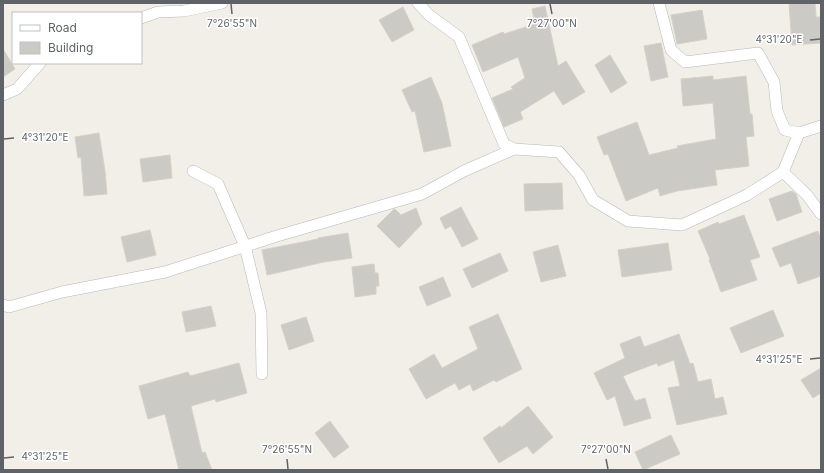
<svg xmlns="http://www.w3.org/2000/svg" width="824" height="473" viewBox="0 0 824 473" font-family="Inter,sans-serif">
  <rect width="100%" height="100%" fill="#f1efe8"/>
  <g fill="#cccac5" stroke="#d6d1c6">
    <path d="M789 3H815L816 17H821V43L792 45Z"/>
    <path d="M545 6 558 66 566 61 585 92 563 105 554 91 520 112 523 119 504 127 492 98 513 89 511 87 525 78 518 57 483 72 472 45 503 32 504 34 535 24 532 9Z"/>
    <path d="M403 7 414 30 392 42 379 20Z"/>
    <path d="M702 10 707 39 677 44 671 15Z"/>
    <path d="M661 43 668 77 651 81 644 46Z"/>
    <path d="M3 49 15 69 3 77Z"/>
    <path d="M610 55 627 83 611 93 595 65Z"/>
    <path d="M713 76V80L746 76 750 114H752L754 136 746 137 749 166 715 170 717 185 677 191 660 196 658 188 626 201 608 154 604 155 597 137 637 122 649 155 678 148 677 146 716 139 713 103 683 106 681 79Z"/>
    <path d="M431 77 442 103 451 146 424 152 415 111 412 112 402 90Z"/>
    <path d="M99 133 105 171 107 194 84 196 81 157 78 158 75 137Z"/>
    <path d="M170 155 172 178 143 182 140 159Z"/>
    <path d="M562 183 563 209 525 211 524 184Z"/>
    <path d="M792 191 796 194 802 212 777 221 769 199Z"/>
    <path d="M461 207 478 239 462 247 451 226 445 229 440 218Z"/>
    <path d="M416 208 422 224 399 248 377 226 393 210 395 209 401 215Z"/>
    <path d="M744 215 760 257 750 260 757 280 721 292 709 260 710 259 698 231 718 222 719 224Z"/>
    <path d="M150 230 156 255 127 262 121 237Z"/>
    <path d="M818 231 821 239V276L798 284 791 263 780 267 772 248Z"/>
    <path d="M348 233 352 258 324 262 267 275 262 250 318 239V238Z"/>
    <path d="M668 243 672 270 622 277 618 250Z"/>
    <path d="M558 245 566 276 541 282 533 252Z"/>
    <path d="M500 253 508 271 472 288 463 269Z"/>
    <path d="M374 264 375 273H378L379 286H376V294L355 297 352 267Z"/>
    <path d="M443 277 451 296 427 306 419 287Z"/>
    <path d="M211 306 216 326 186 332 182 312Z"/>
    <path d="M773 310 784 336 741 353 730 328Z"/>
    <path d="M498 314 522 369 496 382 494 380 473 391 470 384 459 390 455 383 426 399 409 369 434 354 442 368 478 349 469 327Z"/>
    <path d="M306 317 314 341 289 350 281 325Z"/>
    <path d="M679 334 690 364 693 363 698 382 711 379 715 399 723 397 727 414 677 425 668 388 680 386 674 360 658 366 657 363 623 376 635 401 645 398 651 418 624 426 615 396 607 400 594 373 625 358 620 344 640 336 644 347Z"/>
    <path d="M239 363 247 393 216 402 215 399 191 406 202 453 205 452 212 470H179L165 414 148 419 139 386 188 372 190 376Z"/>
    <path d="M821 368V393L813 398 801 380Z"/>
    <path d="M528 406 553 437 533 454 527 446 499 463 483 438 500 426 501 428Z"/>
    <path d="M330 421 349 447 334 458 315 433Z"/>
    <path d="M671 435 680 454 643 470 635 452Z"/>
  </g>
  <g fill="none" stroke-linecap="round" stroke-linejoin="round">
    <g stroke="#b5b8bc" stroke-width="12">
      <g id="minor">
        <path d="M659 3 671 50 685 62 758 53 774 82 777 111 785 130 799 133"/>
        <path d="M141 18 158 12 184 11 222 3"/>
        <path d="M3 95 17 89 40 63"/>
        <path d="M514 149 559 152 579 175 593 200 628 221 682 225 747 195 783 172 799 133 821 126"/>
        <path d="M193 171 218 184 245 246 261 313 262 374"/>
        <path d="M783 172 807 195 821 214"/>
        <path d="M3 305 9 307 62 292 165 272 277 236 422 194 464 171 514 149 504 144 459 37 429 15 418 3"/>
      </g>
    </g>
    <use href="#minor" stroke="#fff" stroke-width="11"/>
  </g>
  <path fill="none" stroke="#5f6368" stroke-width="1.5" d="M231 4 232 14M550 4 552 14M810 40 820 39M4 139 14 138M810 359 820 358M4 458 14 457M287 459 288 469M606 459 608 469"/>
  <g font-size="10" text-anchor="middle" fill="#5f6368" stroke="#fff" stroke-width="3" stroke-linejoin="round" paint-order="stroke">
    <text x="232" y="27">7°26'55"N</text>
    <text x="552" y="27">7°27'00"N</text>
    <text x="779" y="43">4°31'20"E</text>
    <text x="45" y="141">4°31'20"E</text>
    <text x="779" y="363">4°31'25"E</text>
    <text x="287" y="453">7°26'55"N</text>
    <text x="606" y="453">7°27'00"N</text>
    <text x="45" y="460">4°31'25"E</text>
  </g>
  <rect width="824" height="473" fill="none" stroke="#5f6368" stroke-width="8"/>
  <rect x="12" y="12" width="130" height="52" fill="#ffffff" stroke="#bfc1c3"/>
  <rect x="20" y="25" width="20" height="6" fill="#ffffff" stroke="#bfc1c3"/>
  <text x="48" y="32" font-size="12" fill="#5f6368">Road</text>
  <rect x="20" y="42" width="20" height="12" fill="#cccac5" stroke="#bfc1c3"/>
  <text x="48" y="52" font-size="12" fill="#5f6368">Building</text>
</svg>
